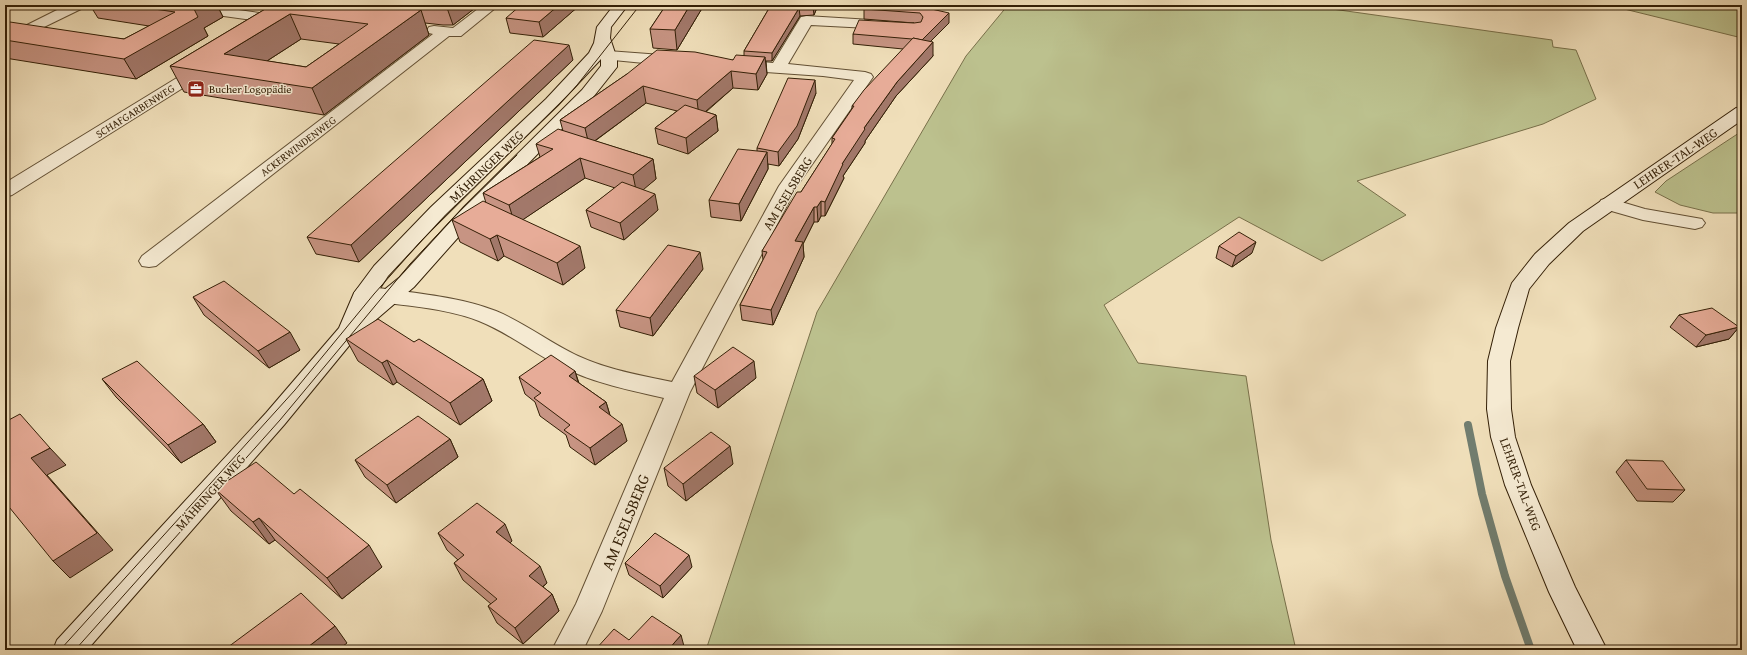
<svg xmlns="http://www.w3.org/2000/svg" width="1747" height="655" viewBox="0 0 1747 655" font-family="'Gentium Book Plus',serif">
  <rect width="100%" height="100%" fill="#f0dfba"/>
  <filter id="stains"><feTurbulence type="fractalNoise" baseFrequency=".005" numOctaves="4"/><feColorMatrix values="0 0 0 0 .2 0 0 0 0 .09 0 0 0 0 .02 0 0 0 .5 -.17"/></filter>
  <radialGradient id="worn" r=".72"><stop offset=".6" stop-color="#630" stop-opacity="0"/><stop offset="1" stop-color="#630" stop-opacity=".3"/></radialGradient>
  <g fill="#bcc18e" stroke="#78704a">
    <path d="M1008 5H1304L1552 40 1553 47 1576 50 1596 99 1543 124 1357 181 1406 215 1322 261 1239 217 1104 305 1138 363 1246 376 1271 540 1296 650H706L817 312 966 56Z"/>
    <path d="M1608 5H1742V38Z"/>
    <path d="M1742 131V213H1713L1680 205 1655 192 1666 181Z"/>
  </g>
  <g fill="none" stroke-linecap="round" stroke-linejoin="round">
    <path stroke="#717d6f" stroke-width="8" d="M1468 425 1482 494 1505 576 1531 650"/>
    <g stroke="#624f33" stroke-width="2">
      <g id="street">
        <path d="M67 5H85L83 8 5 46V36Z"/>
        <path d="M166 5H204L281 16 286 17 288 20 286 23 281 24 173 9 168 8Z"/>
        <path d="M483 5H499L461 36H449L156 266 149 267 142 266 139 261 142 256 433 34 429 33 427 30 429 27 434 26 453 28Z"/>
        <path d="M806 16 888 21 893 22 895 25 893 28 888 29 811 25 788 64 865 72 871 74 873 77 797 186 690 392 602 611 583 650H552L576 604 664 398C629 390 594 383 562 367 533 353 509 333 479 321 443 307 403 306 365 300L358 298 354 293 358 288 365 286C409 293 454 295 496 311 525 323 550 343 578 356 608 370 640 375 672 382L779 186 854 80 823 76 737 70 732 68 729 65 732 62 737 60 773 63 801 17Z"/>
        <path d="M608 51 675 56 680 58 683 61 680 64 675 66 603 59 600 56 603 53Z"/>
        <path d="M204 63 210 65 212 68 210 71 12 195 5 197V183L198 65Z"/>
        <path d="M1608 198 1645 209 1702 219 1705 223 1702 227 1695 229 1643 220 1601 208 1599 204 1601 200Z"/>
      </g>
    </g>
    <g stroke="#331f06" stroke-width="2">
      <g id="secondary">
        <path d="M614 5H628L611 27 610 38 617 59V67L594 96 478 215 414 287 357 336 284 425 87 650H53L57 640 266 413 339 328 354 293 374 266 431 207 546 99 589 53 594 43 597 27ZM601 59V66L582 90 464 207 400 277 373 299 388 276 445 215 558 105Z"/>
        <path d="M1742 107V120L1583 231 1549 264 1529 289 1518 328 1510 361 1511 409 1515 437 1531 485 1575 587 1607 650H1577L1549 592 1505 485 1491 437 1487 409 1488 361 1496 328 1512 283 1535 254 1569 223 1736 108Z"/>
      </g>
    </g>
    <use href="#street" fill="#f5ead2" fill-rule="evenodd"/>
    <use href="#secondary" fill="#f5ead2" fill-rule="evenodd"/>
    <g stroke="#331f06" stroke-width="1">
      <path d="M60 650 295 390 374 294 422 240 574 89 640 5"/>
      <path d="M75 650 280 420 410 264 453 218 517 155"/>
    </g>
  </g>
  <g fill="#c79483" stroke="#331f06" fill-rule="evenodd">
    <path d="M90 5H245L239 8 217 5 223 17 204 28 208 36 136 79 5 58V25L124 39 149 26 98 18Z"/>
    <path d="M272 5H479L453 25H443L425 23 429 35 324 115 184 92 170 66ZM301 39 339 44 306 67 267 61Z"/>
    <path d="M580 5 543 37 510 33 506 18Z"/>
    <path d="M666 5H704L677 50 653 48 650 29Z"/>
    <path d="M771 5H818L814 15 800 16 772 61H766L767 74 758 90 733 88 706 112 716 115 718 131 688 154 658 144 655 128 677 111 646 103 595 141 653 159 656 179 643 189 658 210 624 240 591 227 586 210 615 188 585 178 522 220 585 268 563 285 504 256 498 261 460 242 452 220 486 203 483 193 540 157 536 144 563 131 560 120 627 74 733 60 744 56V51Z"/>
    <path d="M914 5 949 23 930 42 933 56 896 96 865 141V143L843 176 844 178 825 216H821L818 222H814L803 244 804 257 773 325 742 320 740 305 763 260 762 251 801 192 832 144V138L852 109V106L903 49 853 44V34L914 23 864 19V9Z"/>
    <path d="M573 60 359 262 316 254 307 237Z"/>
    <path d="M816 93 798 139 779 166 768 164V169L741 221 711 217 709 200 757 151V148Z"/>
    <path d="M1219 246 1252 253 1232 267 1216 258Z"/>
    <path d="M703 269 653 336 620 327 616 310Z"/>
    <path d="M193 297 300 350 269 368 204 315Z"/>
    <path d="M1679 315 1739 327 1729 339 1696 347 1670 327Z"/>
    <path d="M346 339 414 342 483 379 492 401 460 425 397 382 393 385 358 361Z"/>
    <path d="M575 371 579 383 606 402 610 415 627 441 595 465 570 447 566 435 540 416 535 402 525 394 519 377Z"/>
    <path d="M694 376 756 378 718 408 697 393Z"/>
    <path d="M102 379 203 424 216 442 181 463 116 397Z"/>
    <path d="M450 439 458 457 396 503 365 477 355 460Z"/>
    <path d="M1626 460 1685 490 1673 502 1637 501 1616 472Z"/>
    <path d="M733 464 686 501 668 486 664 468Z"/>
    <path d="M215 489 382 567 342 599 275 540 269 544 231 511Z"/>
    <path d="M438 533 512 541 510 543 547 583 543 587 552 594 559 611 523 644 497 623 488 606 491 604 463 580 454 563 458 560 447 550Z"/>
    <path d="M625 563 692 567 663 598 629 575Z"/>
  </g>
  <g fill="#a2786a" stroke="#331f06">
    <path d="M202 5H217L223 17 204 28 208 36 136 79 124 59 194 9Z"/>
    <path d="M237 5H245L239 8Z"/>
    <path d="M446 5H479L453 25Z"/>
    <path d="M559 5H580L543 37 539 22Z"/>
    <path d="M690 5H704L677 50 675 30Z"/>
    <path d="M814 5H818L814 15 813 7Z"/>
    <path d="M799 8 800 16 772 61V53Z"/>
    <path d="M421 10 429 35 324 115 312 88Z"/>
    <path d="M949 13V23L922 50V40Z"/>
    <path d="M290 14 301 39 242 77 224 54Z"/>
    <path d="M933 42V56L896 96 865 141V143L843 176 844 178 825 216V202L842 164 864 128 897 82Z"/>
    <path d="M569 45 573 60 359 262 351 245Z"/>
    <path d="M765 57 767 74 758 90 756 74Z"/>
    <path d="M731 71 733 88 699 117 697 100Z"/>
    <path d="M815 80 816 93 798 139 779 166 778 152Z"/>
    <path d="M643 86 646 103 589 145 585 128Z"/>
    <path d="M716 115 718 131 688 154 686 138Z"/>
    <path d="M767 152 768 169 741 221 739 204Z"/>
    <path d="M580 158 585 178 515 225 509 205Z"/>
    <path d="M653 159 656 179 637 195 633 175Z"/>
    <path d="M655 194 658 210 624 240 620 223Z"/>
    <path d="M821 201V216L818 222 817 207Z"/>
    <path d="M814 207V222L803 244 804 257 773 325 771 310 795 241Z"/>
    <path d="M497 235 504 256 498 261 490 239Z"/>
    <path d="M1256 242 1252 253 1232 267 1236 256Z"/>
    <path d="M580 246 585 268 563 285 557 263Z"/>
    <path d="M700 252 703 269 653 336 650 318Z"/>
    <path d="M1739 327 1729 339 1696 347 1706 335Z"/>
    <path d="M290 332 300 350 269 368 258 351Z"/>
    <path d="M387 360 397 382 393 385 382 363Z"/>
    <path d="M754 361 756 378 718 408 715 390Z"/>
    <path d="M575 371 580 389 569 376Z"/>
    <path d="M483 379 492 401 460 425 450 403Z"/>
    <path d="M606 402 611 419 599 407Z"/>
    <path d="M203 424 216 442 181 463 168 445Z"/>
    <path d="M622 424 627 441 595 465 590 448Z"/>
    <path d="M450 439 458 457 396 503 387 485Z"/>
    <path d="M730 446 733 464 686 501 683 484Z"/>
    <path d="M50 448 66 465 47 475 113 550 70 578 53 561 31 458Z"/>
    <path d="M259 518 275 540 269 544 253 522Z"/>
    <path d="M505 524 512 541 504 549 496 532Z"/>
    <path d="M369 545 382 567 342 599 327 578Z"/>
    <path d="M689 555 692 567 663 598 660 586Z"/>
    <path d="M540 566 547 583 536 592 529 576Z"/>
    <path d="M552 594 559 611 523 644 515 628Z"/>
    <path d="M335 626 347 643 338 650H304Z"/>
    <path d="M681 635 685 650H668Z"/>
  </g>
  <g fill="#e7ac98" stroke="#331f06" fill-rule="evenodd">
    <path d="M127 5H202L194 9 198 17 124 59 5 40V25L10 22 124 39 175 12Z"/>
    <path d="M272 5H382L421 10 312 88 170 66ZM290 14 368 24 306 67 224 54Z"/>
    <path d="M521 5H559L539 22 506 18Z"/>
    <path d="M666 5H690L675 30 650 29Z"/>
    <path d="M771 5H814L813 7 799 8 772 53 744 51Z"/>
    <path d="M866 5H914L949 13 922 40 913 38 912 39 853 34 859 20 914 23 921 22 923 17 920 13 864 9Z"/>
    <path d="M913 38 933 42 897 82 864 128 865 129 842 164H843L825 202 821 201 817 207H814L795 241 803 242 771 310 740 305 767 252 762 251 797 192H801L835 139 832 138 854 106H852L864 90Z"/>
    <path d="M534 40 569 45 351 245 307 237Z"/>
    <path d="M657 50 695 52 733 60 736 55 765 57 756 74 731 71 697 100 643 86 585 128 560 120 627 74Z"/>
    <path d="M788 78 815 80 797 126 778 152 757 148Z"/>
    <path d="M685 105 716 115 686 138 655 128Z"/>
    <path d="M558 129 653 159 633 175 580 158 509 205 483 193 553 149 536 144Z"/>
    <path d="M738 149 767 152 739 204 709 200Z"/>
    <path d="M622 182 655 194 620 223 586 210Z"/>
    <path d="M483 201 580 246 557 263 497 235 490 239 452 220Z"/>
    <path d="M1239 232 1256 242 1236 256 1219 246Z"/>
    <path d="M668 245 700 252 650 318 616 310Z"/>
    <path d="M224 281 290 332 258 351 193 297Z"/>
    <path d="M1712 308 1739 327 1706 335 1679 315Z"/>
    <path d="M378 319 414 342 419 339 483 379 450 403 387 360 382 363 346 339Z"/>
    <path d="M733 347 754 361 715 390 694 376Z"/>
    <path d="M551 355 575 371 569 376 606 402 599 407 622 424 590 448 564 430 570 425 534 398 541 393 519 377Z"/>
    <path d="M137 361 203 424 168 445 102 379Z"/>
    <path d="M20 414 50 448 31 458 97 533 53 561 5 502V422Z"/>
    <path d="M418 416 450 439 387 485 355 460Z"/>
    <path d="M711 432 730 446 683 484 664 468Z"/>
    <path d="M1626 460 1663 461 1685 490 1647 489Z"/>
    <path d="M256 462 294 494 300 489 369 545 327 578 259 518 253 522 215 489Z"/>
    <path d="M477 503 505 524 496 532 540 566 529 576 552 594 515 628 488 606 497 599 454 563 464 555 438 533Z"/>
    <path d="M655 533 689 555 660 586 625 563Z"/>
    <path d="M301 593 335 626 304 650H224Z"/>
    <path d="M652 616 681 635 668 650H595L614 629 629 640Z"/>
  </g>
  <defs>
    <g id="office-square" transform="scale(0.9)"><rect x="-9" y="-9" width="18" height="18" rx="4" fill="#8f2418" stroke="#f5ead2"/><path d="M-6-3h4V-5.5h4V-3h4V5H-6ZM-1-4.5V-3h2v-1.5ZM-6 0V1H6V0Z" fill="#fff"/></g>
  </defs>
  <g fill-rule="evenodd">
    <use href="#office-square" x="196" y="89"/>
  </g>
  <g text-anchor="middle" stroke-width="3" stroke-linejoin="round" paint-order="stroke">
    <g font-size="11" fill="#331f06" stroke="#f5ead2" text-anchor="start">
      <text x="209" y="93">Bucher Logopädie</text>
    </g>
    <g font-size="11" fill="#331f06" stroke="#f5ead2">
      <text transform="translate(135 111) rotate(-32)" y="4">SCHAFGARBENWEG</text>
      <text transform="translate(298 146) rotate(-37)" y="4">ACKERWINDENWEG</text>
    </g>
    <g font-size="13" fill="#331f06" stroke="#f5ead2">
      <text transform="translate(1675 158) rotate(-34)" y="5">LEHRER-TAL-WEG</text>
      <text transform="translate(486 166) rotate(-44)" y="5">MÄHRINGER WEG</text>
      <text transform="translate(787 193) rotate(-59)" y="5">AM ESELSBERG</text>
      <text transform="translate(1521 484) rotate(70)" y="5">LEHRER-TAL-WEG</text>
      <text transform="translate(210 492) rotate(-48)" y="5">MÄHRINGER WEG</text>
    </g>
    <g font-size="16" fill="#331f06" stroke="#f5ead2">
      <text transform="translate(625 522) rotate(-68)" y="6">AM ESELSBERG</text>
    </g>
  </g>
  <rect width="1747" height="655" fill="none" stroke="#f0dfba" stroke-width="20"/>
  <rect x="6" y="6" width="1735" height="643" fill="none" stroke="#331f06" stroke-width="2"/>
  <rect x="10" y="10" width="1727" height="635" fill="none" stroke="#331f06"/>
  <rect width="100%" height="100%" filter="url(#stains)"/>
  <rect width="100%" height="100%" fill="url(#worn)"/>
</svg>
